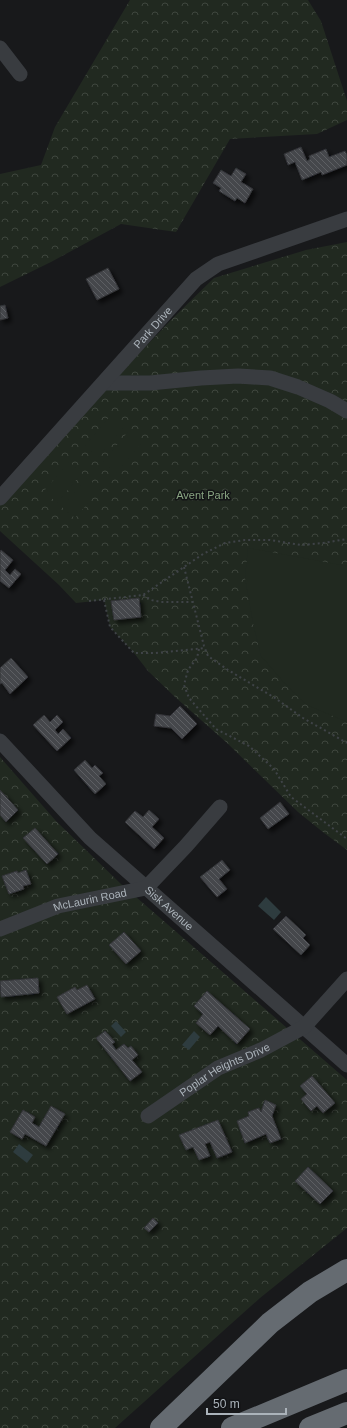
<svg xmlns="http://www.w3.org/2000/svg" width="347" height="1428" viewBox="0 0 347 1428" font-family="Arial,sans-serif">
  <defs>
    <pattern id="forest-crowns" width="20" height="18" patternUnits="userSpaceOnUse"><rect width="20" height="18" fill="#212920"/><path d="M2 6a3 3 0 1 1 6 0M12 15a3 3 0 1 1 6 0" fill="none" stroke="#3f463e"/></pattern>
    <pattern id="building-back-hatch" width="6" height="6" patternUnits="userSpaceOnUse"><rect width="6" height="6" fill="#45474b"/><path d="M-1 5l2 2M0 0l6 6M5-1l2 2" fill="none" stroke="#5d5f63"/></pattern>
    <filter id="shadow"><feDropShadow dx="3.5" dy="3.5" stdDeviation="2" flood-color="#0009"/></filter>
  </defs>
  <rect width="100%" height="100%" fill="#18191b"/>
  <g fill="url(#forest-crowns)">
    <path d="M130 0H308L321 21 347 101V120L317 134 230 139 176 232 121 224 51 262 0 287V174L41 165 55 127Z"/>
    <path d="M347 242V850L324 833 298 812 227 743 175 697 148 671 134 653 110 627 104 600 76 603 59 585 0 531V499L171 320 214 278 306 250Z"/>
    <path d="M0 757 56 821 121 884 347 1080V1228L260 1298 115 1428H0Z"/>
  </g>
  <g fill="#212920">
    <path d="M110 416 123 428 98 457 85 446Z"/>
    <path d="M128 432 141 444 116 473 103 462Z"/>
    <path d="M69 462 82 473 57 503 44 491Z"/>
    <path d="M87 478 100 489 75 518 62 507Z"/>
    <path d="M248 548 347 566V722L307 705 288 687 261 656 253 623 245 578Z"/>
  </g>
  <g fill="#2e3c3f">
    <path d="M266 897 281 912 274 920 258 906Z"/>
    <path d="M116 1021 126 1032 121 1037 111 1026Z"/>
    <path d="M194 1031 200 1037 189 1050 182 1045Z"/>
    <path d="M19 1144 33 1155 27 1163 13 1152Z"/>
  </g>
  <g fill="url(#building-back-hatch)" stroke="#323337" filter="url(#shadow)">
    <path d="M301 147 307 161 310 159 309 156 326 149 329 157 345 151 347 155V165L322 175 321 172 302 180 295 162 288 165 284 154Z"/>
    <path d="M236 168 246 174 241 182 253 189 245 203 237 198 235 201 219 191 221 188 213 183 221 170 231 176Z"/>
    <path d="M108 268 119 289 97 300 86 279Z"/>
    <path d="M5 305 8 318 0 320V306Z"/>
    <path d="M1 550 13 560 5 570 10 575 15 569 21 574 9 588 0 581V552Z"/>
    <path d="M139 598 141 617 114 620 111 601Z"/>
    <path d="M11 658 28 677 10 694 2 683 0 684V668Z"/>
    <path d="M180 706 197 724 182 739 171 728 154 726 156 714 170 716Z"/>
    <path d="M44 715 50 722 57 715 63 722 55 730 58 734 63 729 71 738 57 751 33 725Z"/>
    <path d="M85 760 92 768 95 765 103 773 99 776 106 784 95 794 74 770Z"/>
    <path d="M0 790 18 810 6 822 0 815Z"/>
    <path d="M280 802 289 814 268 829 260 818Z"/>
    <path d="M149 810 159 819 152 827 164 838 154 849 125 822 135 811 143 817Z"/>
    <path d="M35 828 58 854 47 864 23 838Z"/>
    <path d="M222 860 230 870 219 879 227 889 217 897 200 877Z"/>
    <path d="M26 870 31 884 23 886 24 889 9 894 2 876 17 871 18 873Z"/>
    <path d="M286 916 306 935 303 938 310 945 301 955 273 929Z"/>
    <path d="M124 932 141 951 126 964 109 945Z"/>
    <path d="M38 978 39 993 1 997 0 981Z"/>
    <path d="M87 985 95 999 67 1014 57 997 75 987 77 990Z"/>
    <path d="M207 991 250 1029 237 1044 218 1026 210 1035 196 1023 203 1014 194 1006Z"/>
    <path d="M105 1031 115 1042 112 1044 116 1050 124 1044 128 1048 131 1046 138 1055 132 1060 142 1072 130 1081 96 1038Z"/>
    <path d="M312 1076 335 1103 323 1113 317 1106 311 1111 301 1099 307 1094 300 1086Z"/>
    <path d="M265 1100 276 1105 272 1116 281 1139 270 1143 266 1134 245 1143 237 1121 249 1116 248 1112 259 1108 261 1112Z"/>
    <path d="M51 1106 65 1114 46 1146 25 1134 22 1139 10 1132 23 1110 35 1117 32 1123 39 1127Z"/>
    <path d="M218 1120 232 1152 217 1158 210 1142 205 1144 210 1156 199 1160 193 1147 186 1150 179 1135Z"/>
    <path d="M308 1167 333 1191 320 1204 295 1181Z"/>
    <path d="M153 1218 158 1223 149 1232 144 1228Z"/>
  </g>
  <g fill="none" stroke-linecap="round" stroke-linejoin="round">
    <g stroke="#3f4347" stroke-width="2" stroke-dasharray="2 3" stroke-linecap="butt">
      <path d="M184 567 204 646 208 656 228 670 275 698 303 718 347 743"/>
      <path d="M143 595 151 600 161 602H193"/>
      <path d="M104 600 110 627 134 653H155L205 648"/>
      <path d="M89 601 143 595 203 554 225 543 245 540H270L301 545 323 543 347 539"/>
      <path d="M199 649 197 658 188 670 184 685 189 698 216 729 249 746 274 769 291 797 347 839"/>
    </g>
    <g stroke="#393c40" stroke-width="15">
      <path d="M0 48 20 74"/>
      <path d="M104 383H150L201 378 238 376 270 378 298 387 330 401 347 411"/>
      <path id="s1" d="M0 498 196 279 218 264 347 219"/>
      <path id="s2" d="M0 741 90 838 347 1065"/>
      <path id="s3" d="M0 929 58 906 146 888 186 846 220 807"/>
      <path id="s4" d="M148 1116 218 1068 261 1050 304 1027 347 979"/>
    </g>
    <g stroke="#656b71" stroke-width="22">
      <path d="M161 1428 270 1323 310 1292 347 1270"/>
      <path d="M232 1428 347 1380"/>
      <path d="M310 1428 347 1413"/>
    </g>
  </g>
  <g text-anchor="middle" stroke-width="3" stroke-linejoin="round" paint-order="stroke">
    <g font-size="11" fill="#abb3ba" stroke="#131416">
      <text dy="4" stroke="none"><textPath href="#s1" startOffset="229">Park Drive</textPath></text>
      <text dy="4" stroke="none"><textPath href="#s3" startOffset="95">McLaurin Road</textPath></text>
      <text dy="4" stroke="none"><textPath href="#s2" startOffset="238">Sisk Avenue</textPath></text>
      <text dy="4" stroke="none"><textPath href="#s4" startOffset="90">Poplar Heights Drive</textPath></text>
    </g>
    <g font-size="11" fill="#89a582" stroke="#131416">
      <text x="203" y="499">Avent Park</text>
    </g>
  </g>
  <path d="M207 1408v6h79v-6" fill="none" stroke="#abb3ba" stroke-width="2"/>
  <text x="213" y="1408" font-size="12" fill="#abb3ba" stroke="#131416" stroke-width="3" paint-order="stroke">50 m</text>
</svg>
